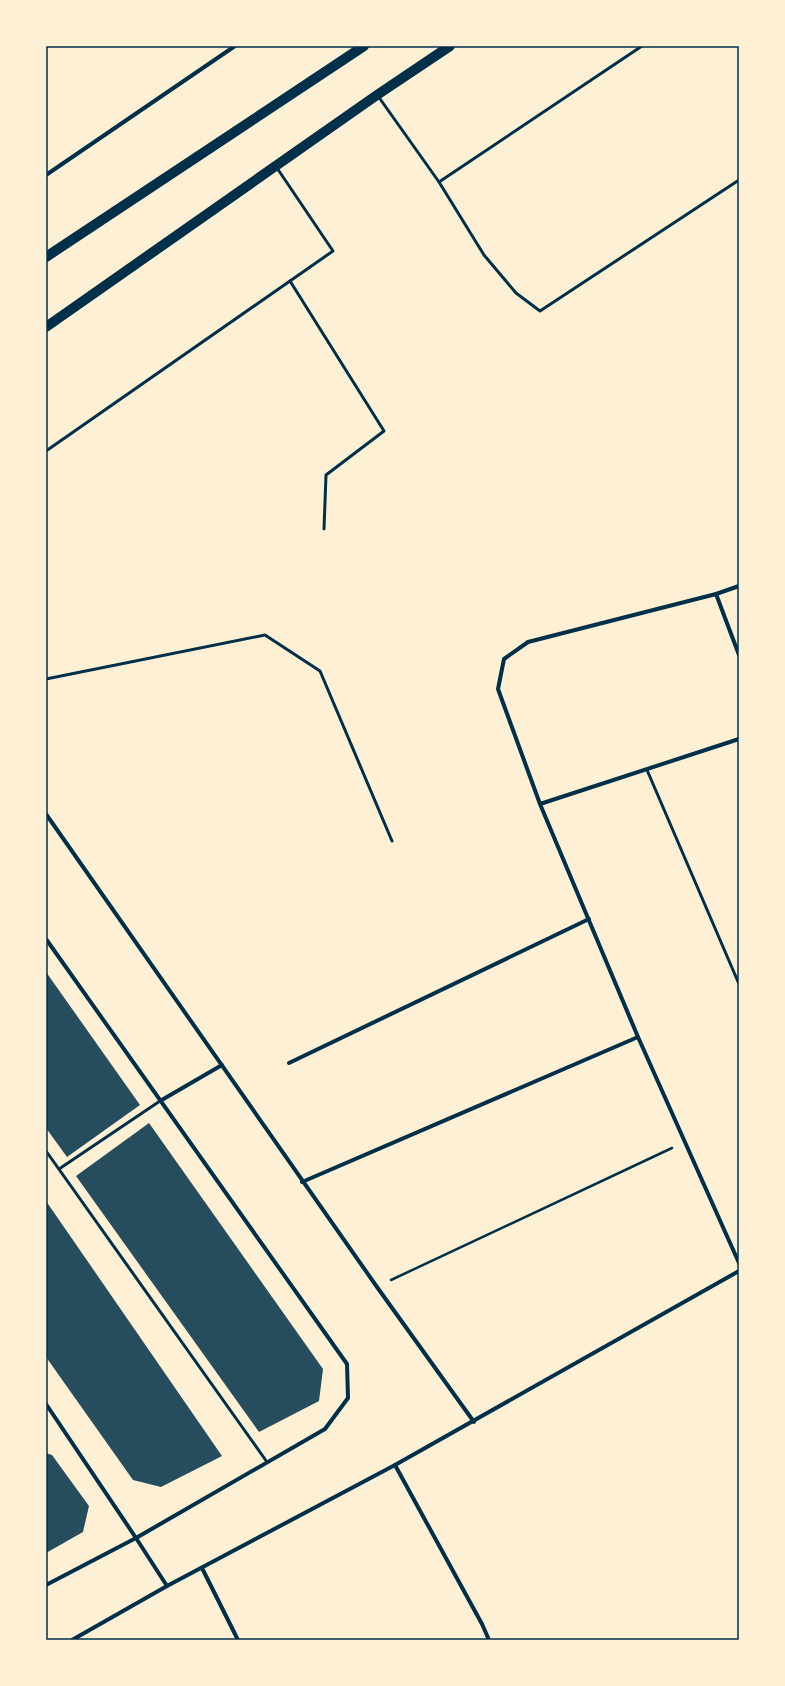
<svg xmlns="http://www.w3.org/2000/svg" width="785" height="1686" viewBox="0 0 785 1686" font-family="'Crimson Pro',serif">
  <rect width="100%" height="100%" fill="#fdf0d5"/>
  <g fill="#264d5e">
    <path d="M46 972 140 1105 67 1157 46 1128Z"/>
    <path d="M149 1123 323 1369 319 1401 259 1432 76 1176Z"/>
    <path d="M46 1201 222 1456 161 1487 133 1480 46 1357Z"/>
    <path d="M46 1453 52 1455 89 1506 83 1532 46 1553Z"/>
  </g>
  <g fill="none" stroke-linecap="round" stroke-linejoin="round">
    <path stroke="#003049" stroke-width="2.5" d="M391 1280 672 1148"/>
    <g stroke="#003049" stroke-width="3">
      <path d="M378 96 439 182 484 255 516 293 540 311 739 180"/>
      <path d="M439 182 642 46"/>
      <path d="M290 281 384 431 326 475 324 529"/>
      <path d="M46 451 333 251 277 168"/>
      <path d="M46 679 265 635 320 671 392 841"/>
      <path d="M647 770 739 984"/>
      <path d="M46 1151 267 1462"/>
      <path d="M59 1169 160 1101"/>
    </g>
    <g stroke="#003049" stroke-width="4">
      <path d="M46 175 235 46"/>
      <path d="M739 586 716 594 528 642 504 659 498 689 540 804 638 1037 739 1263"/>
      <path d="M716 594 739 655"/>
      <path d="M540 804 739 739"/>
      <path d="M46 814 377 1287 474 1422"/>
      <path d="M46 939 347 1364 348 1398 325 1429 136 1538 46 1585"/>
      <path d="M289 1063 589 919"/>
      <path d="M160 1101 222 1065"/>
      <path d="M302 1182 638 1037"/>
      <path d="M46 1404 136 1538 167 1586"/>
      <path d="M395 1465 482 1624 489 1640"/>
      <path d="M202 1568 238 1640"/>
      <path d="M72 1640 167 1586 395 1465 739 1271"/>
    </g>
    <g stroke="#003049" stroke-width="10">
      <path d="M46 257 364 46"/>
      <path d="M46 327 377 95 450 46"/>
    </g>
  </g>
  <rect width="785" height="1686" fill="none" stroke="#fdf0d5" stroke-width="94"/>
  <rect x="47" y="47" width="691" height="1592" fill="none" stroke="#003049" stroke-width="1.5"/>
</svg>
